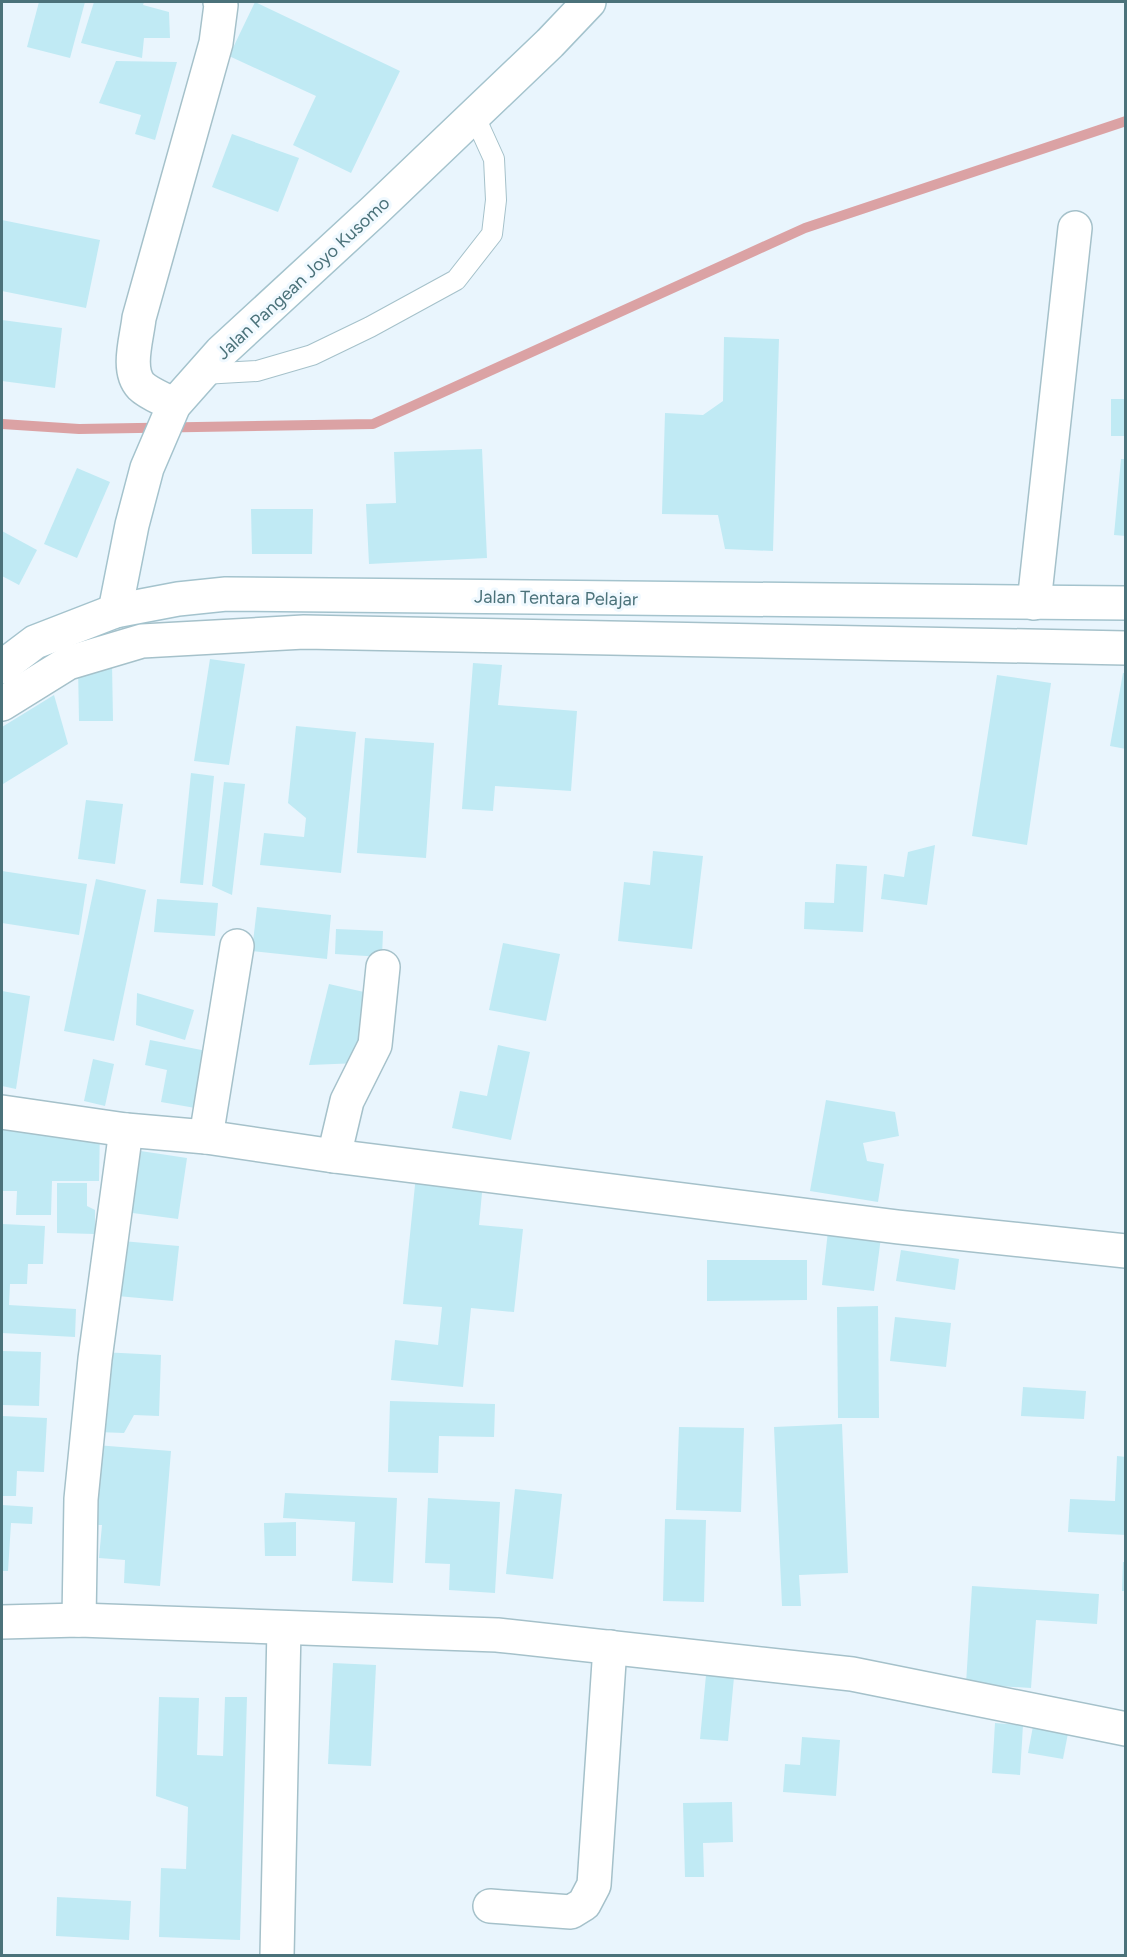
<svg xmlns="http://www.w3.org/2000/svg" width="1127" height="1957" viewBox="0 0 1127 1957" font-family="Figtree,sans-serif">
  <rect width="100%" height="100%" fill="#e9f5fd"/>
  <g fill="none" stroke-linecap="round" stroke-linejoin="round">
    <path stroke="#dba2a4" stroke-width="10" d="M2 424 79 429 373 424 805 228 1126 121"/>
  </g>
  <g fill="#c0eaf4">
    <path d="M39 2H85L70 58 27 47Z"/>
    <path d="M94 2H144L143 5 169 12 170 38H144L142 58 81 43Z"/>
    <path d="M255 2 400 71 351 173 293 145 316 96 229 56Z"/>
    <path d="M116 61 177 62 155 140 135 134 141 115 99 103Z"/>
    <path d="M232 134 299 158 278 212 212 187Z"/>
    <path d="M2 220 100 240 86 308 2 291Z"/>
    <path d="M2 320 62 328 55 388 2 381Z"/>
    <path d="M724 337 779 339 773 551 725 549 718 515 662 514 665 413 703 415 723 401Z"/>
    <rect x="1111" y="399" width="15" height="37"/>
    <path d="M482 449 487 558 369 564 366 504 396 503 394 452Z"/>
    <path d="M1121 459H1126V536L1114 535Z"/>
    <path d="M77 468 110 482 77 558 44 544Z"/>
    <path d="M251 509H313L312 554H252Z"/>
    <path d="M2 531 37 550 19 585 2 576Z"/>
    <path d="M210 659 245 664 229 765 194 761Z"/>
    <path d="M473 663 502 665 498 705 577 711 571 791 495 786 493 811 462 809Z"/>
    <path d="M78 664H112L113 721H79Z"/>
    <path d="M1123 673H1126V749L1110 746Z"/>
    <path d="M997 675 1051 683 1027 845 972 836Z"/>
    <path d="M54 695 68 744 3 784 2 782V727Z"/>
    <path d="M296 726 356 732 341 873 260 865 264 833 304 837 306 818 288 803Z"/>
    <path d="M365 738 434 743 426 858 357 853Z"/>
    <path d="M191 773 214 776 203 885 180 883Z"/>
    <path d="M224 782 245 784 232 895 212 886Z"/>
    <path d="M86 800 123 804 115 864 78 859Z"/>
    <path d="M935 845 927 905 881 899 884 874 904 877 908 852Z"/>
    <path d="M653 851 703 856 692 949 618 941 624 882 650 885Z"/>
    <path d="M836 864 867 866 863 932 804 929 805 902 834 903Z"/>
    <path d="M2 871 87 884 79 935 2 923Z"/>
    <path d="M96 879 146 890 114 1041 64 1031Z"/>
    <path d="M157 899 218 903 215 936 154 932Z"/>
    <path d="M257 907 331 915 327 959 252 951Z"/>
    <path d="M336 929 383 931 382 957 335 954Z"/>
    <path d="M503 943 560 954 546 1021 489 1010Z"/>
    <path d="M329 984 377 995 360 1063 309 1065Z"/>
    <path d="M2 991 30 996 16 1089 2 1086Z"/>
    <path d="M137 993 194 1010 185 1040 136 1025Z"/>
    <path d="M150 1040 212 1052 201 1109 161 1102 167 1070 145 1065Z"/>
    <path d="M498 1045 530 1052 511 1140 452 1128 460 1091 487 1096Z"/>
    <path d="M93 1059 114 1064 105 1106 84 1101Z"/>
    <path d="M826 1100 895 1112 899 1136 863 1143 867 1161 884 1164 878 1202 810 1191Z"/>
    <path d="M2 1127 100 1128 99 1181H52L51 1215H16L17 1191H2Z"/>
    <path d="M134 1150 187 1158 178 1219 125 1212Z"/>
    <path d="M416 1175 483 1182 479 1225 523 1229 514 1312 471 1308 463 1387 391 1380 395 1340 438 1345 442 1307 403 1304Z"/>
    <path d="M57 1183H87V1206L95 1210V1234L57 1233Z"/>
    <path d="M2 1224 45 1226 43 1264H28L27 1284H10L9 1305 76 1309 75 1337 2 1333Z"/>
    <path d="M828 1231 881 1237 874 1291 822 1285Z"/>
    <path d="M122 1241 179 1246 173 1301 117 1296Z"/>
    <path d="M901 1250 959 1259 955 1290 896 1281Z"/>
    <path d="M707 1260H807V1300L707 1301Z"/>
    <path d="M878 1306 879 1418H838L837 1307Z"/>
    <path d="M895 1317 951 1323 946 1367 890 1361Z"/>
    <path d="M2 1351 41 1352 39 1406 2 1405Z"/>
    <path d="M101 1352 161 1355 159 1416 134 1415 124 1433 97 1432Z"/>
    <path d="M1023 1387 1086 1391 1084 1419 1021 1416Z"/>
    <path d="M390 1401 495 1404 494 1437 439 1436 438 1473 388 1472Z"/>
    <path d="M2 1416 47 1418 44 1472 17 1471 16 1496H2Z"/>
    <path d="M842 1424 848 1573 799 1575 801 1606H782L774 1427Z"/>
    <path d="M679 1427 744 1428 741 1512 676 1510Z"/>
    <path d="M96 1445 171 1451 160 1586 124 1583 125 1560 99 1558 102 1525H90Z"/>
    <path d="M1117 1456 1126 1457V1535L1068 1532 1070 1499 1115 1501Z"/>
    <path d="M515 1489 562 1494 553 1579 506 1574Z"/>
    <path d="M285 1493 397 1498 393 1583 352 1581 355 1522 283 1518Z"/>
    <path d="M428 1498 500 1502 495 1593 449 1590 450 1564 425 1563Z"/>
    <path d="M2 1505 33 1507 32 1524 11 1523 8 1571H2Z"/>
    <path d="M665 1519 706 1520 704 1602 663 1601Z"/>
    <path d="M296 1522V1556H265L264 1523Z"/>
    <path d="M1123 1562H1126V1591H1122Z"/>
    <path d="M972 1586 1099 1594 1097 1624 1036 1620 1031 1688 966 1684Z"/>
    <path d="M333 1663 376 1665 371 1766 328 1764Z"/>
    <path d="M706 1675 734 1677 728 1741 700 1739Z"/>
    <path d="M159 1697 199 1698 197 1755 223 1756 225 1697H247L240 1940 159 1937 161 1868 186 1869 188 1807 156 1796Z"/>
    <path d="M1034 1721 1069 1728 1063 1759 1028 1753Z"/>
    <path d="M995 1723 1023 1725 1020 1775 992 1773Z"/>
    <path d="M802 1737 840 1740 836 1796 783 1792 785 1764 800 1765Z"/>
    <path d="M732 1802 733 1842 703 1843 704 1877H685L683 1803Z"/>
    <path d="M57 1897 131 1901 129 1940 56 1936Z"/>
  </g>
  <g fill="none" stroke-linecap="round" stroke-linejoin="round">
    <g stroke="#a5c1ca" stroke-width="22">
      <path id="service" d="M203 374 257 371 312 355 370 327 456 280 492 234 496 200 494 159 474 115"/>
    </g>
    <g stroke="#a5c1ca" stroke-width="36">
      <g id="minor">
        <path d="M174 405C164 399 149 394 141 386 126 370 137 338 139 318L216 43 221 5 220 2"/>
        <path d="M1034 603 1075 228"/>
        <path d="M2 704 68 663 142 641 304 632 1126 648"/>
        <path d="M2 1112 126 1130 206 1137 334 1156 898 1227 1126 1251"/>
        <path d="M206 1137 237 946"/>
        <path d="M334 1156 347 1101 375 1045 383 967"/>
        <path d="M79 1620 81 1499 95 1359 126 1130"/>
        <path d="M2 1622 79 1620 497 1635 852 1674 1126 1729"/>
        <path d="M490 1906 571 1912 584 1904 594 1885 610 1647"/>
        <path d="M277 1956 284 1628"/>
      </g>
    </g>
    <g stroke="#a4c3cd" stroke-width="36">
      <g id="secondary">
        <path d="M115 611 132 525 147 468 174 405 221 352 374 211 550 43 589 2"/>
        <path d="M2 667 35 642 115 611 178 599 226 594 1126 603"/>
      </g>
    </g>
    <use href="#service" stroke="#fff" stroke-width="20"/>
    <use href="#minor" stroke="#fff" stroke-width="33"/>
    <use href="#secondary" stroke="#fff" stroke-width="33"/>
  </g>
  <g text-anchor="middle" stroke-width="6" stroke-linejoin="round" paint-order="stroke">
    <g font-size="18" fill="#4b727a" stroke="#f0f9ff">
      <text transform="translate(303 278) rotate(-43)" y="6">Jalan Pangean Joyo Kusomo</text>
      <text transform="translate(556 598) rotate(1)" y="6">Jalan Tentara Pelajar</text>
    </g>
  </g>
  <rect width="1127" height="1957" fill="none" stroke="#4b727a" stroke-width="6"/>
</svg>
